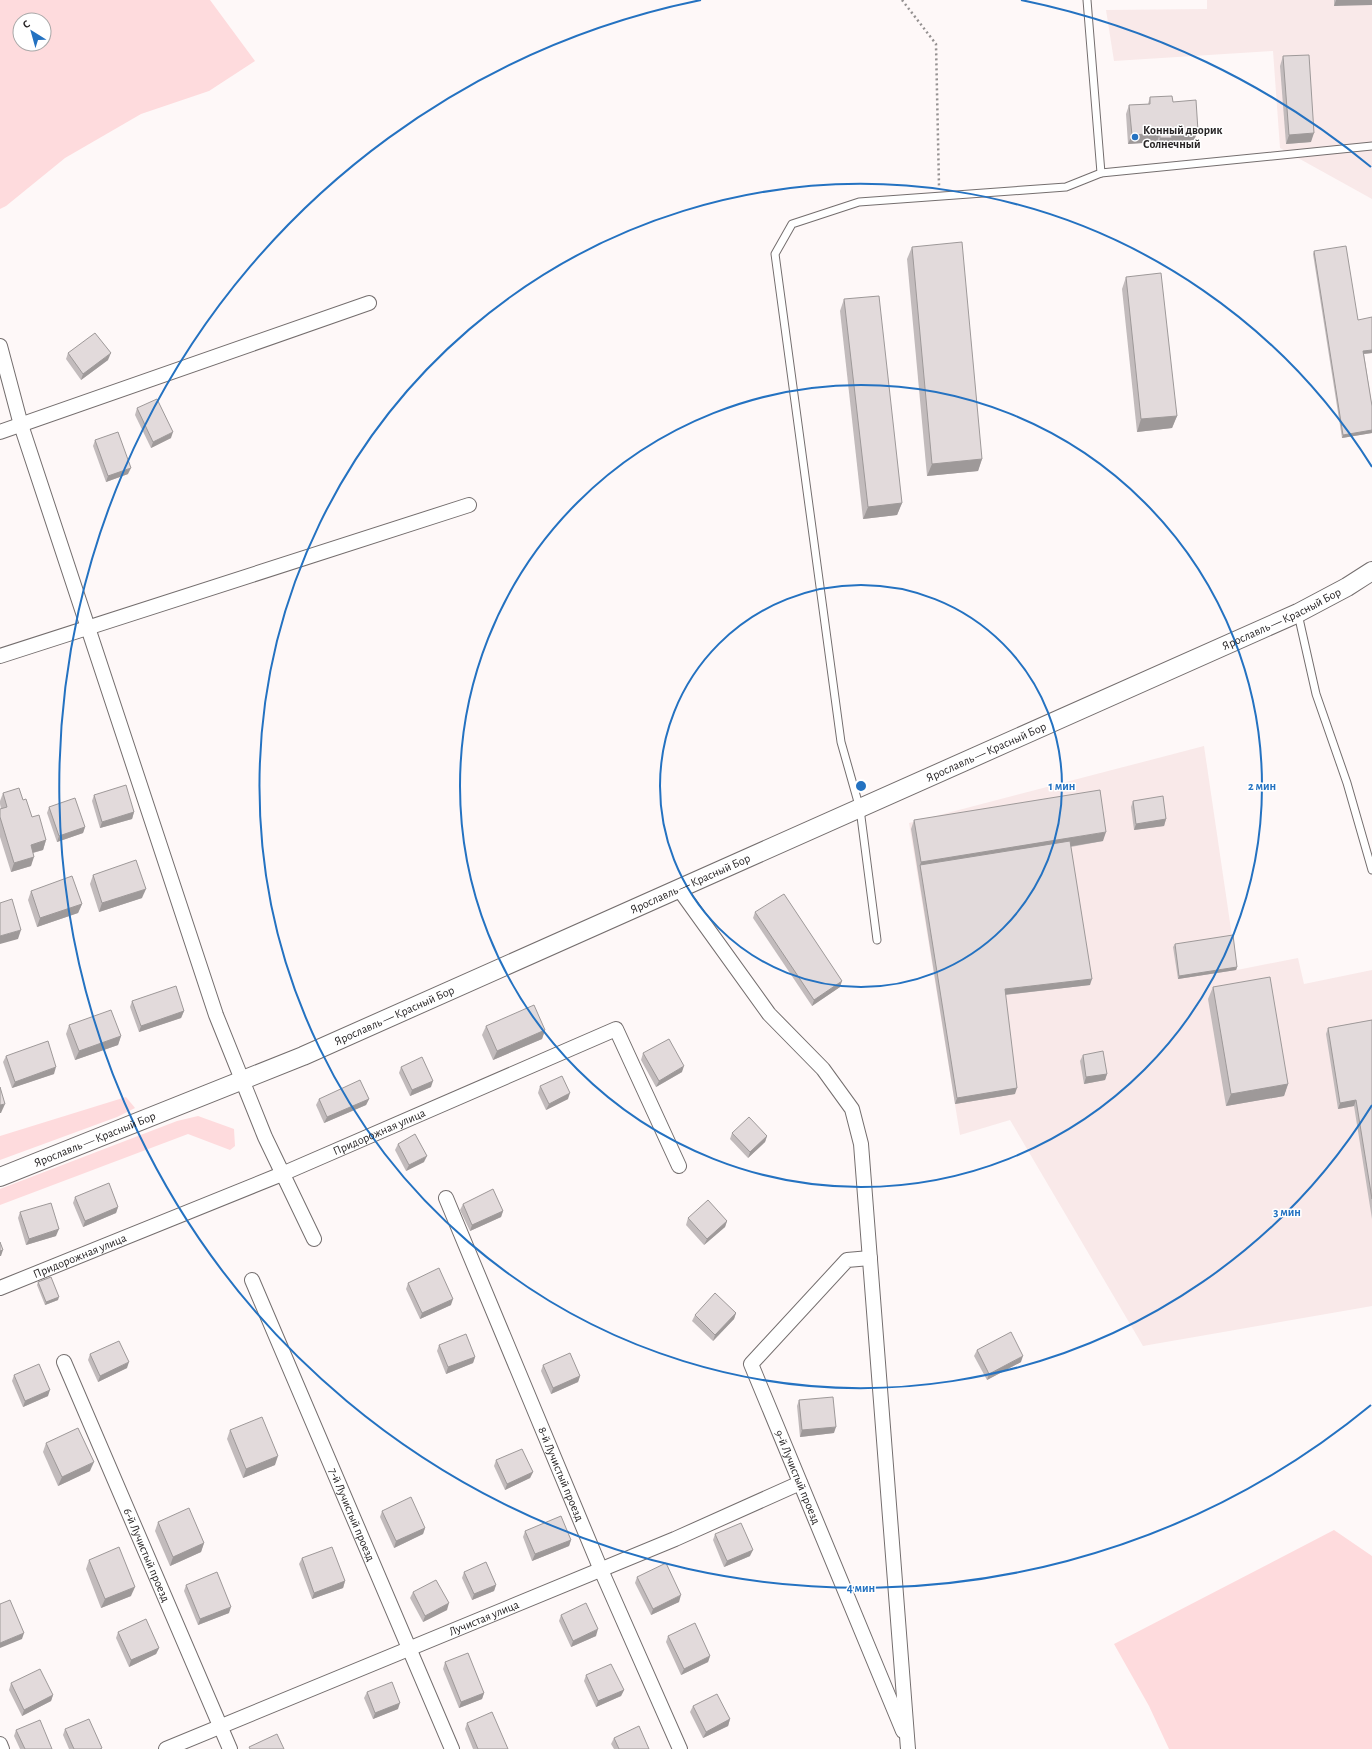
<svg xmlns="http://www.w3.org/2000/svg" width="1372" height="1749" viewBox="0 0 1372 1749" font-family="'Alegreya Sans',sans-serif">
  <rect width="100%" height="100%" fill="#fef8f8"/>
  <g fill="#f9e9e9">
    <path d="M1207 0H1372V199L1280 148 1273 51 1114 61 1106 10 1207 9Z"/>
    <path d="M1204 746 1237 970 1298 958 1304 984 1372 970V1306L1143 1346 1010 1120 960 1135 909 823Z"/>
  </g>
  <g fill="#fedbdd" fill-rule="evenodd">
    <path d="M0 0H210L255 61 209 91 141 114 65 158 6 206 0 209ZM20 20H44V44H20Z"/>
    <path d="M126 1097 135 1108 117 1117 0 1160V1136Z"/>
    <path d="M198 1116 234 1129 235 1146 230 1150 188 1134 0 1205V1189L177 1121Z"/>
    <path d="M1334 1530 1372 1556V1749H1169L1149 1706 1114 1644Z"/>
  </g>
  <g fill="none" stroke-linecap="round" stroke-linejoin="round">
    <g stroke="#746e6e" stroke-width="9">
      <g id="service">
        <path d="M1101 173 1372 146"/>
        <path d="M1298 614 1316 694 1347 783 1372 870"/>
        <path d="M877 940 860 809 841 742 775 254 792 224 859 202 1066 187 1101 173 1087 0"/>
      </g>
    </g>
    <g stroke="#746e6e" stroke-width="16">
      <g id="minor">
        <path d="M0 346 21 425 216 1015 265 1137 314 1239"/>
        <path d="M0 432 369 303"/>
        <path d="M0 656 469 505"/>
        <path d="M679 889 769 1014 823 1069 852 1109 861 1144 908 1749"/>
        <path id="s1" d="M446 1198 601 1570 680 1749"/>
        <path id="s2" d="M870 1258 847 1260 751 1364 903 1731"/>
        <path id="s3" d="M252 1280 452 1749"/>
        <path id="s4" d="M0 1288 282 1174 616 1029 679 1166"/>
        <path id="s5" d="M64 1362 230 1749"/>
        <path d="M0 1744 2 1749"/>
        <path id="s6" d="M166 1749 675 1539 800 1483"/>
      </g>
    </g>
    <g stroke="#746e6e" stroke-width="20">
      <g id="tertiary">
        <path id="s7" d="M0 1177 303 1056 1298 613 1347 587 1372 571"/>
      </g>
    </g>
    <path stroke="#959191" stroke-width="2.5" stroke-dasharray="2 3" stroke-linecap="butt" d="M902 0 936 44 939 186"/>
    <use href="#service" stroke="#fff" stroke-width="7"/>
    <use href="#minor" stroke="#fff" stroke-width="14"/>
    <use href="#tertiary" stroke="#fff" stroke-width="18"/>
  </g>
  <g fill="#c2bbbc">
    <path d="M1334 0H1372L1334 6Z"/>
    <path d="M1283 56 1311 142 1286 144 1280 66Z"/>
    <path d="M1150 97 1173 102 1198 131 1194 140 1170 142 1168 147H1157V142L1128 144 1126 114 1129 105 1148 104Z"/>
    <path d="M912 247 982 459 978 471 927 476 907 259Z"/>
    <path d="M1314 251 1358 320 1372 353 1364 354 1372 406V433L1342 438 1313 254Z"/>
    <path d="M1126 277 1177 416 1172 428 1137 432 1122 289Z"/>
    <path d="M844 299 902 503 897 515 863 519 840 311Z"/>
    <path d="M68 353 108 360 81 380 66 359Z"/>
    <path d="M137 408 171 438 151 448 135 415Z"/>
    <path d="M95 440 128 474 106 482 93 446Z"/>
    <path d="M3 793 23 800 32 817 46 840 43 850 33 853 31 866 11 872 0 837V809H1L0 804V801Z"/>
    <path d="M94 795 134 812 132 819 100 828 92 801Z"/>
    <path d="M1133 801 1166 819 1164 826 1134 830 1131 807Z"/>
    <path d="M49 807 85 827 83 833 57 842 47 813Z"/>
    <path d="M914 820 1103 841 1071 847 1090 985 1005 995 1015 1094 955 1104 911 829Z"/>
    <path d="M93 875 142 898 99 912 90 884Z"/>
    <path d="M31 891 82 904 78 913 37 927 28 900Z"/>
    <path d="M755 912 840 987 812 1006 753 918Z"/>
    <path d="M1175 944 1237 967 1236 970 1178 979 1173 947Z"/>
    <path d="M1213 987 1288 1084 1284 1096 1226 1106 1208 999Z"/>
    <path d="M132 1001 184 1011 181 1018 139 1032 130 1007Z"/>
    <path d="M1372 1020V1219L1354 1106 1338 1109 1326 1034 1328 1028Z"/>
    <path d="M69 1025 121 1036 118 1045 75 1060 66 1034Z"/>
    <path d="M486 1026 545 1030 542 1039 493 1060 482 1035Z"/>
    <path d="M643 1053 682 1072 656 1087 641 1060Z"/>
    <path d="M1083 1055 1107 1074 1105 1080 1084 1084 1080 1061Z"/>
    <path d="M6 1056 54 1074 12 1088 3 1062Z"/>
    <path d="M401 1067 431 1087 410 1096 399 1073Z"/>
    <path d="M540 1086 568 1099 546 1110 538 1093Z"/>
    <path d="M319 1099H369L366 1105 324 1123 316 1105Z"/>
    <path d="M732 1133 767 1136 765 1142 748 1158 730 1139Z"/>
    <path d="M398 1144 424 1162 406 1171 395 1150Z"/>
    <path d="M75 1197 118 1207 116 1213 83 1227 73 1203Z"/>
    <path d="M463 1204 503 1211 501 1217 470 1231 460 1210Z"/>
    <path d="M20 1212 56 1236 26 1245 18 1218Z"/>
    <path d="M688 1218 727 1221 725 1227 704 1245 686 1225Z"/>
    <path d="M38 1282 58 1300 45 1305 37 1285Z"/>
    <path d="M408 1283 451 1305 420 1319 406 1289Z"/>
    <path d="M736 1313 734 1319 713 1341 692 1321 695 1315Z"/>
    <path d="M439 1345 475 1357 473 1363 446 1374 437 1351Z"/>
    <path d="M977 1350 1021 1362 987 1380 974 1356Z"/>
    <path d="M90 1354 127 1368 98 1382 88 1360Z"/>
    <path d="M543 1365 580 1376 578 1382 551 1394 541 1371Z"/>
    <path d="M14 1375 48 1396 23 1407 12 1381Z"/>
    <path d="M799 1400 834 1433 800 1437 797 1406Z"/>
    <path d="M230 1430 275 1465 243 1478 227 1439Z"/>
    <path d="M46 1443 90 1471 58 1486 43 1452Z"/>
    <path d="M496 1460 533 1472 530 1478 505 1490 494 1466Z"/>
    <path d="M382 1511 425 1528 423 1534 394 1548 380 1517Z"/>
    <path d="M158 1522 204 1543 201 1552 170 1566 155 1531Z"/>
    <path d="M525 1531 571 1540 569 1546 532 1561 523 1537Z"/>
    <path d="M715 1534 750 1556 724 1567 713 1540Z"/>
    <path d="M302 1558 345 1581 343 1588 312 1599 299 1564Z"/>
    <path d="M89 1560 131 1596 101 1608 86 1569Z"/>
    <path d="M464 1572 496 1585 494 1591 472 1600 462 1578Z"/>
    <path d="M637 1577 679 1602 651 1615 635 1583Z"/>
    <path d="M186 1585 229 1613 198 1625 184 1591Z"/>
    <path d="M413 1592 447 1610 423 1622 410 1598Z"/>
    <path d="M561 1615 596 1636 571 1647 559 1621Z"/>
    <path d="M118 1632 159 1648 156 1654 129 1667 116 1638Z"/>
    <path d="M668 1636 710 1656 708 1662 681 1675 666 1642Z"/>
    <path d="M445 1662 484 1693 482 1699 459 1708 443 1669Z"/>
    <path d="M586 1675 624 1690 621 1696 596 1707 584 1681Z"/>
    <path d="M11 1683 53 1695 51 1701 22 1716 9 1690Z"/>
    <path d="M367 1692 398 1709 373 1719 364 1698Z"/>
    <path d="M693 1706 730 1719 728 1726 703 1738 690 1712Z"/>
    <path d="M467 1723 508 1749H473L465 1729Z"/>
    <path d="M65 1729 102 1748V1749H69L63 1735Z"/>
    <path d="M16 1730 52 1749H20L14 1736Z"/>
    <path d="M614 1738 649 1749H614L611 1744Z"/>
  </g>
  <g fill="#9e9999">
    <path d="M1336 0H1372V5L1334 6Z"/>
    <path d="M1198 131 1194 140 1170 142 1168 147H1157L1160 138 1171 133Z"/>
    <path d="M1160 133 1157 142 1128 144 1132 135Z"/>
    <path d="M1314 133 1311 142 1286 144 1289 135Z"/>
    <path d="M1372 350V353L1362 354 1363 351Z"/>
    <path d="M111 353 108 360 81 380 83 374Z"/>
    <path d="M1177 416 1172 428 1137 432 1141 419Z"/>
    <path d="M1372 430V433L1342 438 1343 435Z"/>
    <path d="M173 432 171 438 151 448 153 442Z"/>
    <path d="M982 459 978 471 927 476 932 464Z"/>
    <path d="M131 468 128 474 106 482 108 476Z"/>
    <path d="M902 503 897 515 863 519 868 507Z"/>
    <path d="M134 812 132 819 100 828 102 822Z"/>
    <path d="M1166 819 1164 826 1134 830 1136 824Z"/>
    <path d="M85 827 83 833 57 842 59 836Z"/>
    <path d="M1106 832 1103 841 921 871 920 865 921 862Z"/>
    <path d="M46 840 43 850 28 854 31 845Z"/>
    <path d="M34 857 31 866 11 872 14 863Z"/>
    <path d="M146 889 142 898 99 912 102 903Z"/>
    <path d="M82 904 78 913 37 927 40 918Z"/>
    <path d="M21 930 18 939 0 944V936Z"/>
    <path d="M1237 967 1236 970 1178 979 1179 976Z"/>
    <path d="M1092 979 1090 985 1002 995 1005 989Z"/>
    <path d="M842 981 840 987 812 1006 814 1000Z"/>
    <path d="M184 1011 181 1018 139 1032 141 1026Z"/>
    <path d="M545 1030 542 1039 493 1060 497 1051Z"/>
    <path d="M121 1036 118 1045 75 1060 79 1051Z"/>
    <path d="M684 1066 682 1072 656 1087 659 1081Z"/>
    <path d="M56 1067 54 1074 12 1088 15 1082Z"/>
    <path d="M1107 1074 1105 1080 1084 1084 1086 1077Z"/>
    <path d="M433 1081 431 1087 410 1096 412 1090Z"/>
    <path d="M1288 1084 1284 1096 1226 1106 1231 1094Z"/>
    <path d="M1017 1088 1015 1094 955 1104 957 1098Z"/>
    <path d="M570 1093 568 1099 546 1110 549 1104Z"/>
    <path d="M369 1099 366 1105 324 1123 327 1117Z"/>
    <path d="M1356 1100 1354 1106 1338 1109 1340 1103Z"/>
    <path d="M5 1104 1 1113H0V1105Z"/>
    <path d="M767 1136 765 1142 748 1158 750 1152Z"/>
    <path d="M427 1156 424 1162 406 1171 409 1165Z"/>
    <path d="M118 1207 116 1213 83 1227 85 1221Z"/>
    <path d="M503 1211 501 1217 470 1231 472 1225Z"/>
    <path d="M727 1221 725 1227 704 1245 707 1239Z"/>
    <path d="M59 1229 56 1236 26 1245 29 1239Z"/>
    <path d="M3 1250 1 1256H0V1251Z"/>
    <path d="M59 1297 58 1300 45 1305 46 1302Z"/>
    <path d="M453 1299 451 1305 420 1319 422 1313Z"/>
    <path d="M736 1313 734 1319 713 1341 715 1335Z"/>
    <path d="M1023 1356 1021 1362 987 1380 989 1374Z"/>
    <path d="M475 1357 473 1363 446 1374 448 1367Z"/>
    <path d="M129 1362 127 1368 98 1382 100 1376Z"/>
    <path d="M580 1376 578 1382 551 1394 553 1388Z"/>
    <path d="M50 1390 48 1396 23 1407 25 1401Z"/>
    <path d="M836 1427 834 1433 800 1437 802 1430Z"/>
    <path d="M278 1456 275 1465 243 1478 246 1469Z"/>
    <path d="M94 1462 90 1471 58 1486 62 1477Z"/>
    <path d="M533 1472 530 1478 505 1490 507 1484Z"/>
    <path d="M425 1528 423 1534 394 1548 396 1541Z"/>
    <path d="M571 1540 569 1546 532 1561 535 1554Z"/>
    <path d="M204 1543 201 1552 170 1566 173 1557Z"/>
    <path d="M753 1550 750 1556 724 1567 727 1561Z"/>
    <path d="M345 1581 343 1588 312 1599 314 1593Z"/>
    <path d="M496 1585 494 1591 472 1600 474 1594Z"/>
    <path d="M135 1587 131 1596 101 1608 105 1599Z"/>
    <path d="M681 1595 679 1602 651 1615 653 1609Z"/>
    <path d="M449 1603 447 1610 423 1622 425 1616Z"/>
    <path d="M231 1607 229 1613 198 1625 200 1619Z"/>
    <path d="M598 1629 596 1636 571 1647 573 1641Z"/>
    <path d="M24 1633 22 1639 0 1648V1643Z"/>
    <path d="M159 1648 156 1654 129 1667 131 1660Z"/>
    <path d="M710 1656 708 1662 681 1675 684 1669Z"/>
    <path d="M624 1690 621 1696 596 1707 598 1701Z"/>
    <path d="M484 1693 482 1699 459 1708 461 1702Z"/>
    <path d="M53 1695 51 1701 22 1716 24 1710Z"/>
    <path d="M400 1703 398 1709 373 1719 375 1713Z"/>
    <path d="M730 1719 728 1726 703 1738 706 1732Z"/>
  </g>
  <g fill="#e2dadb" stroke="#9e9999">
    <path d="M1309 55 1314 133 1289 135 1283 56Z"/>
    <path d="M1172 96 1173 102 1196 100 1198 131 1171 133 1172 138H1160V133L1132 135 1129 105 1150 104V97Z"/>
    <path d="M962 242 982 459 932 464 912 247Z"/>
    <path d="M1346 246 1358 320 1372 317V350L1363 351 1372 406V430L1343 435 1314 251Z"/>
    <path d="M1161 273 1177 416 1141 419 1126 277Z"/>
    <path d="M879 296 902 503 868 507 844 299Z"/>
    <path d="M95 333 111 353 83 374 68 353Z"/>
    <path d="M157 399 173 432 153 442 137 408Z"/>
    <path d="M118 432 131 468 108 476 95 440Z"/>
    <path d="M126 785 134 812 102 822 94 795Z"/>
    <path d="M19 788 23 800 26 799 32 817 39 815 46 840 31 845 34 857 14 863 0 817V809L7 807 3 793Z"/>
    <path d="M1100 790 1106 832 921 862 914 820Z"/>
    <path d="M1163 796 1166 819 1136 824 1133 801Z"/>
    <path d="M75 798 85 827 59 836 49 807Z"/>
    <path d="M1070 841 1092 979 1005 989 1017 1088 957 1098 920 865Z"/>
    <path d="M136 860 146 889 102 903 93 875Z"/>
    <path d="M72 876 82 904 40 918 31 891Z"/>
    <path d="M784 894 842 981 814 1000 755 912Z"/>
    <path d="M12 899 21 930 0 936V903Z"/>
    <path d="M1233 935 1237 967 1179 976 1175 944Z"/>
    <path d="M1270 977 1288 1084 1231 1094 1213 987Z"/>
    <path d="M176 986 184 1011 141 1026 132 1001Z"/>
    <path d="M534 1005 545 1030 497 1051 486 1026Z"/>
    <path d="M111 1010 121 1036 79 1051 69 1025Z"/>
    <path d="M1372 1020V1199L1356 1100 1340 1103 1328 1028Z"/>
    <path d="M669 1039 684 1066 659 1081 643 1053Z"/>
    <path d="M48 1041 56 1067 15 1082 6 1056Z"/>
    <path d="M1103 1051 1107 1074 1086 1077 1083 1055Z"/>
    <path d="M422 1057 433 1081 412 1090 401 1067Z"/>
    <path d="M562 1076 570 1093 549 1104 540 1086Z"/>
    <path d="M360 1080 369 1099 327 1117 319 1099Z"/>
    <path d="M0 1087 5 1104 0 1105Z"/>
    <path d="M749 1117 767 1136 750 1152 732 1133Z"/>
    <path d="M415 1134 427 1156 409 1165 398 1144Z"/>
    <path d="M109 1183 118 1207 85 1221 75 1197Z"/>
    <path d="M493 1189 503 1211 472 1225 463 1204Z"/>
    <path d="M708 1200 727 1221 707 1239 688 1218Z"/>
    <path d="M51 1203 59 1229 29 1239 20 1212Z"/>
    <path d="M0 1242 3 1250 0 1251Z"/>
    <path d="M439 1268 453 1299 422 1313 408 1283Z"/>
    <path d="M51 1277 59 1297 46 1302 38 1282Z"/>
    <path d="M715 1293 736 1313 715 1335 695 1315Z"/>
    <path d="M1011 1332 1023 1356 989 1374 977 1350Z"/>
    <path d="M466 1334 475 1357 448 1367 439 1345Z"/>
    <path d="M119 1341 129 1362 100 1376 90 1354Z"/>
    <path d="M570 1353 580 1376 553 1388 543 1365Z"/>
    <path d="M39 1364 50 1390 25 1401 14 1375Z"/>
    <path d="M833 1397 836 1427 802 1430 799 1400Z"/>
    <path d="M262 1417 278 1456 246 1469 230 1430Z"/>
    <path d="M78 1428 94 1462 62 1477 46 1443Z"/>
    <path d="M522 1449 533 1472 507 1484 496 1460Z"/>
    <path d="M411 1497 425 1528 396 1541 382 1511Z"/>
    <path d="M189 1508 204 1543 173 1557 158 1522Z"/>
    <path d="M561 1516 571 1540 535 1554 525 1531Z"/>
    <path d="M741 1523 753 1550 727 1561 715 1534Z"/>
    <path d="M119 1547 135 1587 105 1599 89 1560Z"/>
    <path d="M332 1547 345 1581 314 1593 302 1558Z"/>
    <path d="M486 1562 496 1585 474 1594 464 1572Z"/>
    <path d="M666 1563 681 1595 653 1609 637 1577Z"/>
    <path d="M217 1572 231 1607 200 1619 186 1585Z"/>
    <path d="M436 1580 449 1603 425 1616 413 1592Z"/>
    <path d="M10 1600 24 1633 0 1643V1604Z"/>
    <path d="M586 1603 598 1629 573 1641 561 1615Z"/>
    <path d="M146 1619 159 1648 131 1660 118 1632Z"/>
    <path d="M695 1623 710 1656 684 1669 668 1636Z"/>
    <path d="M468 1653 484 1693 461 1702 445 1662Z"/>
    <path d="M611 1664 624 1690 598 1701 586 1675Z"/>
    <path d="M40 1669 53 1695 24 1710 11 1683Z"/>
    <path d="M392 1682 400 1703 375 1713 367 1692Z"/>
    <path d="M717 1694 730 1719 706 1732 693 1706Z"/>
    <path d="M492 1712 508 1749H478L467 1723Z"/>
    <path d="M89 1719 102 1748 100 1749H74L65 1729Z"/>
    <path d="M40 1720 52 1749H25L16 1730Z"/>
    <path d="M639 1726 649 1749H619L614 1738Z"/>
    <path d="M277 1734 284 1749H250L249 1747Z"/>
  </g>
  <g fill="none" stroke="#2472c1" stroke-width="2">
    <circle cx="861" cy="786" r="201"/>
    <circle cx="861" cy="786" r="401"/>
    <path d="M1372 1105A602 602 0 1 1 1372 467"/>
    <path d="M1371 1405A802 802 0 1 1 701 0M1021 0A802 802 0 0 1 1371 167"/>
  </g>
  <circle fill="#2472c1" stroke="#fff" stroke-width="1.5" cx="1135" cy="137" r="4"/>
  <g text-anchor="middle" stroke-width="3" stroke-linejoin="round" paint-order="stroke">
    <g font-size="12" font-weight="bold" fill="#282526" stroke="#fff" text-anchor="start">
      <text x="1143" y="134">Конный дворик<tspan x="1143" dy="14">Солнечный</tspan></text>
    </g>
    <g font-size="12" fill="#282526" stroke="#fff">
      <text dy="4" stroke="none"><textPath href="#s7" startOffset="1398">Ярославль — Красный Бор</textPath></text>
      <text dy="4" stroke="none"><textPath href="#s7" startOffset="1074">Ярославль — Красный Бор</textPath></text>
      <text dy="4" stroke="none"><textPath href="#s7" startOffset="750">Ярославль — Красный Бор</textPath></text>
      <text dy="4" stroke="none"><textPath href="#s7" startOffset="426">Ярославль — Красный Бор</textPath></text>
      <text dy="4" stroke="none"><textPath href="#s4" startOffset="410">Придорожная улица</textPath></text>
      <text dy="4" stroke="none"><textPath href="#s7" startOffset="102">Ярославль — Красный Бор</textPath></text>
      <text dy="4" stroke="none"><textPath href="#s4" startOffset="86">Придорожная улица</textPath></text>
      <text dy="4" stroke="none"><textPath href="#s1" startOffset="299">8-й Лучистый проезд</textPath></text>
      <text dy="4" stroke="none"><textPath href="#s2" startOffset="287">9-й Лучистый проезд</textPath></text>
      <text dy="4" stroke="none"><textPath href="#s3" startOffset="255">7-й Лучистый проезд</textPath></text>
      <text dy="4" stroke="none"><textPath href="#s5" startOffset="210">6-й Лучистый проезд</textPath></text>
      <text dy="4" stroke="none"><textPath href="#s6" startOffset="344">Лучистая улица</textPath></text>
    </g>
  </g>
  <circle cx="861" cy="786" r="6" fill="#2472c1" stroke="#fff" stroke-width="2"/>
  <g font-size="12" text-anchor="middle" font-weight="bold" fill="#2472c1" stroke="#fff" stroke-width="3" stroke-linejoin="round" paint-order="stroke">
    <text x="1062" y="790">1 мин</text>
    <text x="1262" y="790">2 мин</text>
    <text x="1287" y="1216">3 мин</text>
    <text x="861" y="1592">4 мин</text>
  </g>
  <g transform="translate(32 32) rotate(323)"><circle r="19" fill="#ffffff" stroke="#a9a8a8"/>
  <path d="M0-3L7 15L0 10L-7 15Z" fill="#2472c1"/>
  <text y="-6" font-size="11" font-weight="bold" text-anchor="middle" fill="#282526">С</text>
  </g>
</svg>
